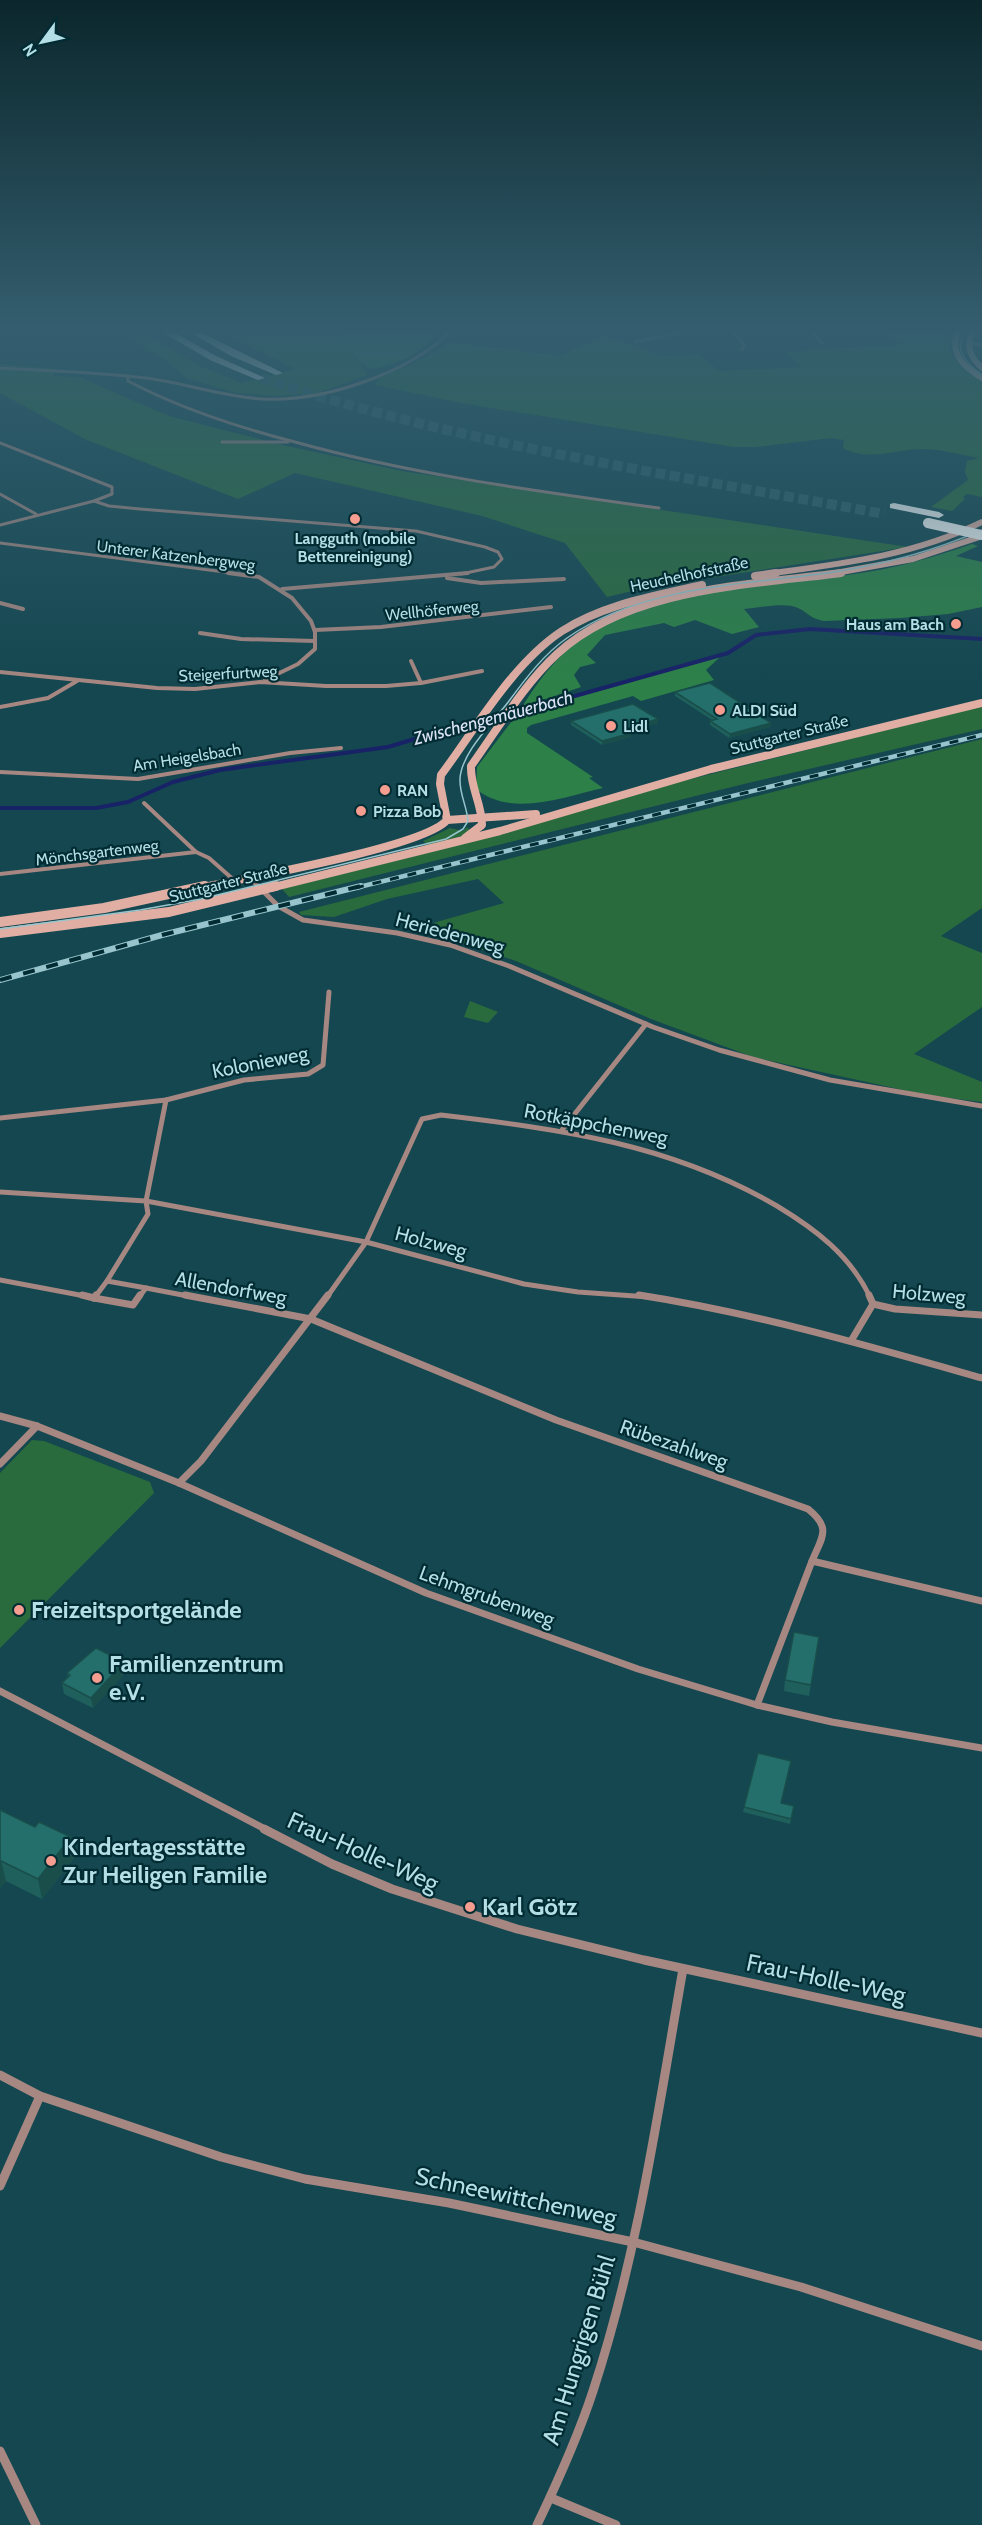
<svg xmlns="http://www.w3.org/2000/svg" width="982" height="2525" viewBox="0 0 982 2525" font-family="Cabin,sans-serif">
  <rect width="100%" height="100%" fill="#144750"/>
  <g fill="#2a6b3d">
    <path d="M122 333H141L200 366 241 383 296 369 222 333H342L336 339 361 364 367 375 318 393 275 396 236 393 186 378 166 360Z"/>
    <path d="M950 333H954C941 355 964 371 982 380V497L967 494 963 497 965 499 952 511 931 507 968 480 965 472 967 461 979 458C960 455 942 449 923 449 895 449 869 462 843 448L844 440 831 438 755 447H734L467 404 375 385 384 373 408 366 436 352 449 342 561 356 603 335 661 356 699 355 719 371 802 367 785 352 943 342Z"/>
    <path d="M0 364 56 369 53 376 79 377 169 416 283 445 402 471 908 547 645 588 607 597 565 543 482 516 295 473 238 499 85 439 0 393Z"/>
    <path d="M982 706V729L748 783 289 897 282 889 675 783Z"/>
    <path d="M982 739V908L941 936 982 953V1007L914 1054 982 1082V1102L926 1095 753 1057 651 1019 516 961 449 939 433 923 504 903 478 879 387 899 334 917 301 915 299 912Z"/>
    <path d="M467 827 470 830 462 836 430 847 423 841 450 828 463 831Z"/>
    <path d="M470 1001 498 1012 488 1023 464 1017Z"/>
    <path d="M32 1440 44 1441 150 1482 154 1493 0 1648V1473Z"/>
  </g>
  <g fill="#2d8148">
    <path d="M342 333H439C419 353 398 366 369 369L335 339Z"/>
    <path d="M883 333H950L944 342 911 345Z"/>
    <path d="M972 544 978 546 956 556 982 562V607L948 614 900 618 824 621C809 618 809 613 798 608 786 602 757 608 744 609L759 627 732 634 695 620 674 627 664 623 605 635 587 655 596 663 580 667 574 675 581 687 522 707C538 681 556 657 581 639 660 584 792 587 884 569 914 563 943 554 972 544Z"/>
    <path d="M720 657 706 670 714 680 641 701 633 696 531 725 527 728V733L593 777 589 778 603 788C563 797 512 818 476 789L477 767 518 713Z"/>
  </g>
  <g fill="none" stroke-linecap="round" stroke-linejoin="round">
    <path stroke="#182267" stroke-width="4" d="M0 808H96L128 802 173 782 220 770 388 747 464 724 532 708 728 653 756 635 810 629 982 639"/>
    <path stroke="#2c5e67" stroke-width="3" stroke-dasharray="3 1.5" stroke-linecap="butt" d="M943 339 974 344"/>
    <path stroke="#2c5e67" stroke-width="10" stroke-dasharray="10 4.5" stroke-linecap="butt" d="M261 378C463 445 676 475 884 514"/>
    <g stroke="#a78781" stroke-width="3">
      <path d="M734 333 745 345 742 349"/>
      <path d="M813 333 822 343"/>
      <path d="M635 342 679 333"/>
      <path d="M975 344 982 345"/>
      <path d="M0 368C49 371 98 372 146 378 185 383 224 397 263 399 323 402 406 374 449 333"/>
      <path d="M128 376V381C181 409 237 427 295 442 414 475 537 491 659 508"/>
      <path d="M222 442H288"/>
      <path d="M0 443 112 487V494L94 501 0 525"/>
      <path d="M0 494 36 514"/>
      <path d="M94 501 109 506 140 509 416 531 485 547 498 552 502 559 494 567 461 574"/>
      <path d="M0 543 240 574"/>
    </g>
    <g stroke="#a78781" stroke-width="4">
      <path d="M228 573 259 577 292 598 311 621 315 632V649L298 664 265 680"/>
      <path d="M447 578 481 583 564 579"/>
      <path d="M282 589 468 573"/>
      <path d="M0 603 23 609"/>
      <path d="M315 630 381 627 551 607"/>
      <path d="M200 633 241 639 315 641"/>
      <path d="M411 661 421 683"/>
      <path d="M0 672 157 688 195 689 260 682 326 686H386L421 683 482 671"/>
      <path d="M0 707 48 698 77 681"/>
      <path d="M0 772 138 779 290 753 341 748"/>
      <path d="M144 803 196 852 209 858 235 881"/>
      <path d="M0 874 196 852"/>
      <path d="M250 878 259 888"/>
    </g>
    <g stroke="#a78781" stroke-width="5">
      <path d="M258 886 278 906 303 920 397 933 450 945 509 966 653 1027 719 1050 830 1080 982 1106"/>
      <path d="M0 1118 166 1100 244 1080 308 1074 323 1065 329 992"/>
      <path d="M562 1130 646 1024"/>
      <path d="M0 1192 146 1201 366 1242 524 1284 578 1292 649 1297"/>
      <path d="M0 1280 90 1297"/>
      <path d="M107 1281 148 1214 146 1201 166 1100"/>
      <path d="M146 1288 193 1297"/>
      <path d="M95 1297 107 1281 146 1288 139 1297"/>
      <path d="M327 1297 366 1242 422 1119 441 1115C560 1129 671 1144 777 1206 815 1229 850 1255 870 1297"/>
    </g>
    <g stroke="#a78781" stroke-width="7">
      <path d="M82 1295 94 1298"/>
      <path d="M185 1295 311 1319 556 1420 808 1509C832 1528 822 1537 812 1561L982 1601"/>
      <path d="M639 1295C755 1313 869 1346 982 1378"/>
      <path d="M94 1298 133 1305 140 1295"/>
      <path d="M94 1298 96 1295"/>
      <path d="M873 1304 895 1309 982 1315"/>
      <path d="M851 1341 873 1304 869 1295"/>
      <path d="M0 1416 37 1426 179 1483 426 1593 638 1669 757 1705 832 1722 982 1748"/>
      <path d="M0 1464 37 1426"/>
      <path d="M179 1483 201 1461 328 1295"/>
      <path d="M0 1691 267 1830"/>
      <path d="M757 1705 812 1561"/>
    </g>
    <g stroke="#a78781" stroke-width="9">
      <path d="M264 1829 332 1864 392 1889 517 1929 644 1960 982 2033"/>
      <path d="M0 2075 40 2096 221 2157 305 2179 449 2203 633 2242 801 2287 982 2346"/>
      <path d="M0 2186 40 2096"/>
      <path d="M0 2451 36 2525"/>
      <path d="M551 2498 616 2525"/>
      <path d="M537 2525C558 2481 578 2437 593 2391 638 2254 658 2111 683 1969"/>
    </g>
    <g stroke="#e1aea4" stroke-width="6">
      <path d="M957 333C950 355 964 367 982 378"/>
      <path d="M972 333C966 348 971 358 982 368"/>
      <path d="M766 574C841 564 913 556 982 522"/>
      <path d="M830 574 913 559 982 536"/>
    </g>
    <g stroke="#e1aea4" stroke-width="8">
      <path d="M755 576 776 573"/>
      <path d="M447 820 440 784 441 775C476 728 513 663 562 631 604 604 655 596 702 585"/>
      <path d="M465 838 482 825C482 804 470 787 471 766 497 730 524 684 557 654 628 588 750 585 841 573"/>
      <path d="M198 888C241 879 425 847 447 820L536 814"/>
      <path d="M270 888 500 831 711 769 982 703"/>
    </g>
    <g stroke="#e1aea4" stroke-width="10">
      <path d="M0 922 104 908 205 886"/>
      <path d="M0 933 169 912 276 886"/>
    </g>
    <g fill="#fdfdfd" fill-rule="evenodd">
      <path d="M164 333H175L216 356 265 378 258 380 210 360Z"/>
      <path d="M191 333H202L283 373 276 375 231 356Z"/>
      <path d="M894 503 939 512 944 515 939 518 890 508V504Z"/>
    </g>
    <g stroke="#98c5cd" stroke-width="1.5">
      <path d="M964 333C954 352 967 364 982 375"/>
      <path d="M0 929 140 910 201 899 446 839 463 829 468 821C467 807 460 795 460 781 459 755 494 721 509 701 526 678 544 654 567 638 643 585 746 585 834 572 886 564 934 551 982 530"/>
    </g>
    <g stroke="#98c5cd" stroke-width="4.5">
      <path id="rail-far1" d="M355 888 982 735"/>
    </g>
    <g stroke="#98c5cd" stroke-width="6">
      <path id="rail" d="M0 980 162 935 361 886"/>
    </g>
    <use href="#rail-far1" stroke="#022c33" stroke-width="3" stroke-dasharray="9" stroke-linecap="butt"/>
    <use href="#rail" stroke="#022c33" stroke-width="4" stroke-dasharray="12" stroke-linecap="butt"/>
    <path stroke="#fdfdfd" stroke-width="10" d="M928 523 982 535"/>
  </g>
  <g fill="#1f5f5c">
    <path d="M675 692 771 723 770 727 729 738 710 725V721L712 720 675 696Z"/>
    <path d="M658 719V723L630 731 631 737 602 745 571 725V721Z"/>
    <path d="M819 1637 809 1696 784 1691 785 1680Z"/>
    <path d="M126 1672 93 1708 64 1694 62 1683 68 1677 67 1673Z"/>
    <path d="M790 1766 781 1803 794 1806 790 1824 743 1812 744 1807Z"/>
    <path d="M0 1810 75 1857 42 1899 6 1881 0 1888Z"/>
  </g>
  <g fill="#194e4b">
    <path d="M658 719V723L625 733V729Z"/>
    <path d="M771 723 770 727 729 738 730 734Z"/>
    <path d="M632 733 631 737 602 745V741Z"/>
    <path d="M124 1662 126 1672 93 1708 91 1698Z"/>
    <path d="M71 1837 75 1857 42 1899 38 1879Z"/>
    <path d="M1 1861 6 1881 0 1888V1862Z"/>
  </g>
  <g fill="#246f6b" stroke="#194e4b" stroke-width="1.5">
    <path d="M710 683 771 723 730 734 710 721 717 719 675 692Z"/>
    <path d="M633 704 658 719 625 729 632 733 602 741 571 721Z"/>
    <path d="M794 1632 819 1637 811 1685 785 1680Z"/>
    <path d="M96 1648 124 1662 91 1698 62 1683 70 1675 67 1673Z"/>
    <path d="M758 1753 791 1761 781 1803 794 1806 791 1819 744 1807Z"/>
    <path d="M0 1810 35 1827 39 1822 71 1837 38 1879 1 1861 0 1862Z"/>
  </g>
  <linearGradient id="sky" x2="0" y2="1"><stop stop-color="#0b272c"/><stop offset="0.48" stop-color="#345e6f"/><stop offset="1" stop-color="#345e6f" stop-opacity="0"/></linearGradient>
  <rect width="982" height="687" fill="url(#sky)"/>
  <g fill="#f59d8e" stroke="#022c33" stroke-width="2">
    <circle cx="355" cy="519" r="6"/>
    <circle cx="956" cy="624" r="6"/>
    <circle cx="720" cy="710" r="6"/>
    <circle cx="611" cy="726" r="6"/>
    <circle cx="385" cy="790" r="6"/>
    <circle cx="361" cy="811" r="6"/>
    <circle cx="19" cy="1610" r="6"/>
    <circle cx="97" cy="1678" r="6"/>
    <circle cx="51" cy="1861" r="6"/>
    <circle cx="470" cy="1907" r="6"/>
  </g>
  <g text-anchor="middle" stroke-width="4.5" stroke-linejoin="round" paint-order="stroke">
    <g font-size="16" font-weight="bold" fill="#b4dfe7" stroke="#022c33" text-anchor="start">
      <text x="355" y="544" text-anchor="middle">Langguth (mobile<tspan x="355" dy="18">Bettenreinigung)</tspan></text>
      <text x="944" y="630" text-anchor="end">Haus am Bach</text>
      <text x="732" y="716">ALDI Süd</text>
      <text x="623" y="732">Lidl</text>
      <text x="397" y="796">RAN</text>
      <text x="373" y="817">Pizza Bob</text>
    </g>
    <g font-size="16" fill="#b4dfe7" stroke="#022c33">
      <text transform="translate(176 555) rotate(7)" y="6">Unterer Katzenbergweg</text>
      <text transform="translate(689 574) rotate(-12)" y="6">Heuchelhofstraße</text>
      <text transform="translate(432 610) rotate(-6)" y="6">Wellhöferweg</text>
      <text transform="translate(228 673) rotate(-3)" y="6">Steigerfurtweg</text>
      <text transform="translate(789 734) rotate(-14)" y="6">Stuttgarter Straße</text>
      <text transform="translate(187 757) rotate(-9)" y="6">Am Heigelsbach</text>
      <text transform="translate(97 852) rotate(-7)" y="6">Mönchsgartenweg</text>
      <text transform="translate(228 882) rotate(-14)" y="6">Stuttgarter Straße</text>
    </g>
    <g font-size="18" font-style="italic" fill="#dae2f7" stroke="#022c33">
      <text transform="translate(493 718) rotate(-15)" y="6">Zwischengemäuerbach</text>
    </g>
    <g font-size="20" fill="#b4dfe7" stroke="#022c33">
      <text transform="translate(450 933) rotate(15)" y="7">Heriedenweg</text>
      <text transform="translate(260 1062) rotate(-11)" y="7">Kolonieweg</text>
      <text transform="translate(596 1124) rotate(11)" y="7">Rotkäppchenweg</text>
      <text transform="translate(431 1242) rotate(15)" y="7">Holzweg</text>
      <text transform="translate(231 1288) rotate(10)" y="7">Allendorfweg</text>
      <text transform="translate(929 1294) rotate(5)" y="7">Holzweg</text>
      <text transform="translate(674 1444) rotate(19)" y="7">Rübezahlweg</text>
      <text transform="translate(487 1596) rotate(20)" y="7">Lehmgrubenweg</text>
    </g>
    <g font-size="24" font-weight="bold" fill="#b4dfe7" stroke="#022c33" text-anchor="start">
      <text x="31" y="1618">Freizeitsportgelände</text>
      <text x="109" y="1672">Familienzentrum<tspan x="109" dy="28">e.V.</tspan></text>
      <text x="63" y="1855">Kindertagesstätte<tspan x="63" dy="28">Zur Heiligen Familie</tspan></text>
      <text x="482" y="1915">Karl Götz</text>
    </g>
    <g font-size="24" fill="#b4dfe7" stroke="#022c33">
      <text transform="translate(363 1852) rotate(24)" y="8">Frau-Holle-Weg</text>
      <text transform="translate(826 1979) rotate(12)" y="8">Frau-Holle-Weg</text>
      <text transform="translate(516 2197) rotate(12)" y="8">Schneewittchenweg</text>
      <text transform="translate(579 2350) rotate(-73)" y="8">Am Hungrigen Bühl</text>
    </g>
  </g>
  <g transform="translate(42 42) rotate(237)" stroke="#022c33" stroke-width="4.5" paint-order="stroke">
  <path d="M0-4.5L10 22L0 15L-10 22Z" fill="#b4dfe7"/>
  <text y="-9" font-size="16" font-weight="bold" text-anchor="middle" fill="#b4dfe7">N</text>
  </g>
</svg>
